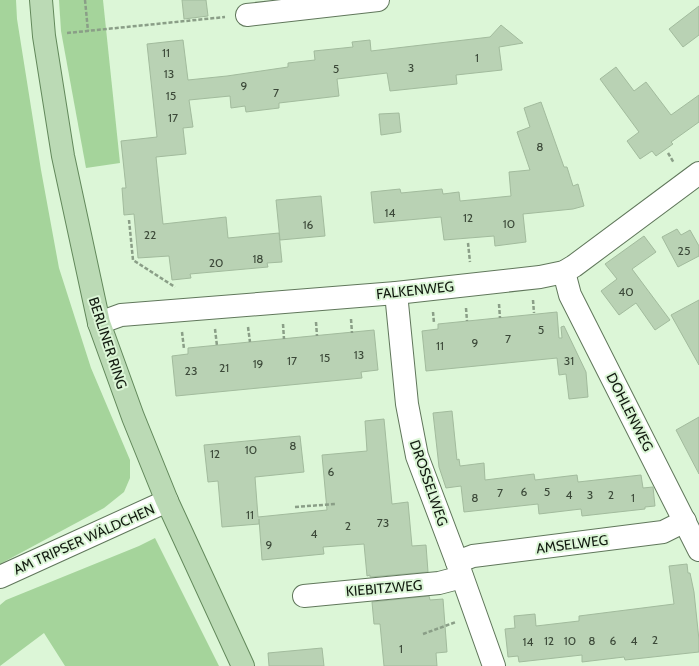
<svg xmlns="http://www.w3.org/2000/svg" width="699" height="666" viewBox="0 0 699 666" font-family="Cabin,sans-serif">
  <rect width="100%" height="100%" fill="#dcf6d7"/>
  <g fill="#a5d49b">
    <path d="M0 0H16L17 19 41 170 59 268 91 368 130 460V478L124 492 104 508 0 564Z"/>
    <path d="M59 0H103L120 163 86 168 61 31Z"/>
    <path d="M155 538 219 666H65L44 633 0 666V605L6 600 139 546Z"/>
  </g>
  <g fill="#b9d2b4" stroke="#a2bb9d">
    <path d="M182 0H206L208 16 184 19Z"/>
    <path d="M699 6V35L683 47 669 29Z"/>
    <path d="M501 25 523 43 499 47 502 70 456 75 457 84 390 91 387 73 337 79 339 96 279 103V108L246 112 245 106 231 108 230 96 189 100 193 127 183 128 186 154 156 157 163 224 226 217 228 238 279 233 282 262 267 263 268 267 190 274 191 278 172 280 169 256 138 258 134 214 124 215 122 188H126L121 141 157 137 147 44 183 40 188 80 227 76 288 67V63L315 60 314 51 353 47 352 42 370 40 371 51 490 37Z"/>
    <path d="M616 67 634 91 646 82 671 115 699 95V122L671 142 673 144 656 156 652 151 640 159 627 141 639 132 600 79Z"/>
    <path d="M541 102 564 167H567L573 186 578 184 584 206 573 209 523 214 526 242 495 246 494 236 444 240 441 217 374 223 371 192 400 189 401 193 442 189 443 194 459 192 460 201 511 196 509 172 530 170 517 132 530 127 524 108Z"/>
    <path d="M399 113 401 132 381 135 379 114Z"/>
    <path d="M321 196 325 236 280 240 276 200Z"/>
    <path d="M677 229 681 235 690 230 699 246V256L678 267 662 237Z"/>
    <path d="M644 236 656 252 632 269 670 320 655 330 636 303 619 315 601 291 617 279 605 264Z"/>
    <path d="M699 300V365L671 315Z"/>
    <path d="M557 312 559 338H562L561 327 564 326 586 372 588 397 569 399 566 374 559 375 557 358 426 371 422 331 438 329V324Z"/>
    <path d="M374 330 378 370 361 372 362 378 176 396 172 356 188 354V348Z"/>
    <path d="M452 411 457 460 459 459 460 466 484 463 485 480 534 474 535 480 577 475 578 482 641 475 643 488 653 487 655 506 645 507V509L582 516 581 509 539 514 538 504 464 512 461 486 446 488 439 467 433 413Z"/>
    <path d="M699 417V474L676 430Z"/>
    <path d="M384 419 392 504 408 502 412 546 426 545 428 572 370 577V575L367 576 364 544 323 547 324 554 262 560 259 519V524L222 527 218 481 208 482 204 445 300 436 304 472 255 477 258 517 327 510 322 455 367 451 365 421Z"/>
    <path d="M687 564 688 573H690L694 592 699 640V652L625 660 624 657 582 662V655L519 662 518 656 508 657 505 629 515 628 514 616 535 614 536 626 579 621V616L674 604 669 566Z"/>
    <path d="M429 596 430 600 443 599 447 652 436 653 437 666H384L380 624H374L372 602Z"/>
    <path d="M322 648 324 666H269L268 653Z"/>
  </g>
  <g fill="none" stroke-linecap="round" stroke-linejoin="round">
    <g stroke="#60775b" stroke-width="24">
      <g id="minor">
        <path d="M247 15 378 0"/>
        <path d="M564 272 570 295 699 550"/>
        <path d="M396 293 407 404 417 456 457 562 494 666"/>
        <path d="M99 323 121 315 396 293 540 277 564 272 574 266 699 173"/>
        <path d="M457 562 473 556 663 532 685 521"/>
        <path d="M0 577 167 501"/>
        <path d="M304 596 439 583 462 577"/>
      </g>
    </g>
    <g stroke="#62885b" stroke-width="24">
      <path id="major" d="M41 0 44 36 63 156 99 323 133 417 167 501 243 666"/>
    </g>
    <g stroke="#8a9e87" stroke-width="2.5" stroke-dasharray="4 2" stroke-linecap="butt">
      <path d="M85 0 88 31"/>
      <path d="M67 33 225 17"/>
      <path d="M668 153 674 163"/>
      <path d="M129 220 133 260 175 287"/>
      <path d="M468 243 470 262"/>
      <path d="M533 300 534 313"/>
      <path d="M499 304 500 318"/>
      <path d="M466 308 467 321"/>
      <path d="M433 312 434 323"/>
      <path d="M351 319 352 333"/>
      <path d="M316 322 317 336"/>
      <path d="M283 324 284 339"/>
      <path d="M248 327 250 342"/>
      <path d="M215 329 217 346"/>
      <path d="M182 332 184 349"/>
      <path d="M295 507 335 504"/>
      <path d="M423 634 456 622"/>
    </g>
    <use href="#minor" stroke="#fff" stroke-width="22"/>
    <use href="#major" stroke="#bbdab5" stroke-width="22"/>
  </g>
  <g text-anchor="middle" stroke-width="4" stroke-linejoin="round" paint-order="stroke">
    <g font-size="12" fill="#3c4939">
      <text x="166" y="57">11</text>
      <text x="477" y="62">1</text>
      <text x="411" y="72">3</text>
      <text x="336" y="73">5</text>
      <text x="169" y="78">13</text>
      <text x="244" y="90">9</text>
      <text x="276" y="97">7</text>
      <text x="171" y="100">15</text>
      <text x="173" y="122">17</text>
      <text x="540" y="151">8</text>
      <text x="390" y="217">14</text>
      <text x="468" y="222">12</text>
      <text x="509" y="228">10</text>
      <text x="308" y="229">16</text>
      <text x="150" y="239">22</text>
      <text x="684" y="255">25</text>
      <text x="258" y="263">18</text>
      <text x="216" y="267">20</text>
      <text x="626" y="296">40</text>
      <text x="541" y="334">5</text>
      <text x="508" y="343">7</text>
      <text x="475" y="347">9</text>
      <text x="440" y="350">11</text>
      <text x="359" y="359">13</text>
      <text x="325" y="362">15</text>
      <text x="292" y="365">17</text>
      <text x="569" y="365">31</text>
      <text x="258" y="368">19</text>
      <text x="224" y="372">21</text>
      <text x="191" y="375">23</text>
      <text x="293" y="450">8</text>
      <text x="251" y="454">10</text>
      <text x="215" y="458">12</text>
      <text x="331" y="476">6</text>
      <text x="524" y="496">6</text>
      <text x="547" y="496">5</text>
      <text x="500" y="497">7</text>
      <text x="569" y="499">4</text>
      <text x="590" y="499">3</text>
      <text x="611" y="499">2</text>
      <text x="475" y="502">8</text>
      <text x="633" y="502">1</text>
      <text x="250" y="519">11</text>
      <text x="383" y="527">73</text>
      <text x="348" y="530">2</text>
      <text x="314" y="538">4</text>
      <text x="269" y="549">9</text>
      <text x="655" y="644">2</text>
      <text x="549" y="645">12</text>
      <text x="570" y="645">10</text>
      <text x="592" y="645">8</text>
      <text x="613" y="645">6</text>
      <text x="634" y="645">4</text>
      <text x="528" y="646">14</text>
      <text x="401" y="653">1</text>
    </g>
    <g font-size="14" fill="#121b10" stroke="#dcf6d7">
      <text transform="translate(415 290) rotate(-6)" y="5">FALKENWEG</text>
      <text transform="translate(108 343) rotate(72)" y="5">BERLINER RING</text>
      <text transform="translate(630 412) rotate(63)" y="5">DOHLENWEG</text>
      <text transform="translate(429 483) rotate(71)" y="5">DROSSELWEG</text>
      <text transform="translate(84 539) rotate(-24)" y="5">AM TRIPSER WÄLDCHEN</text>
      <text transform="translate(572 544) rotate(-7)" y="5">AMSELWEG</text>
      <text transform="translate(384 588) rotate(-5)" y="5">KIEBITZWEG</text>
    </g>
  </g>
</svg>
